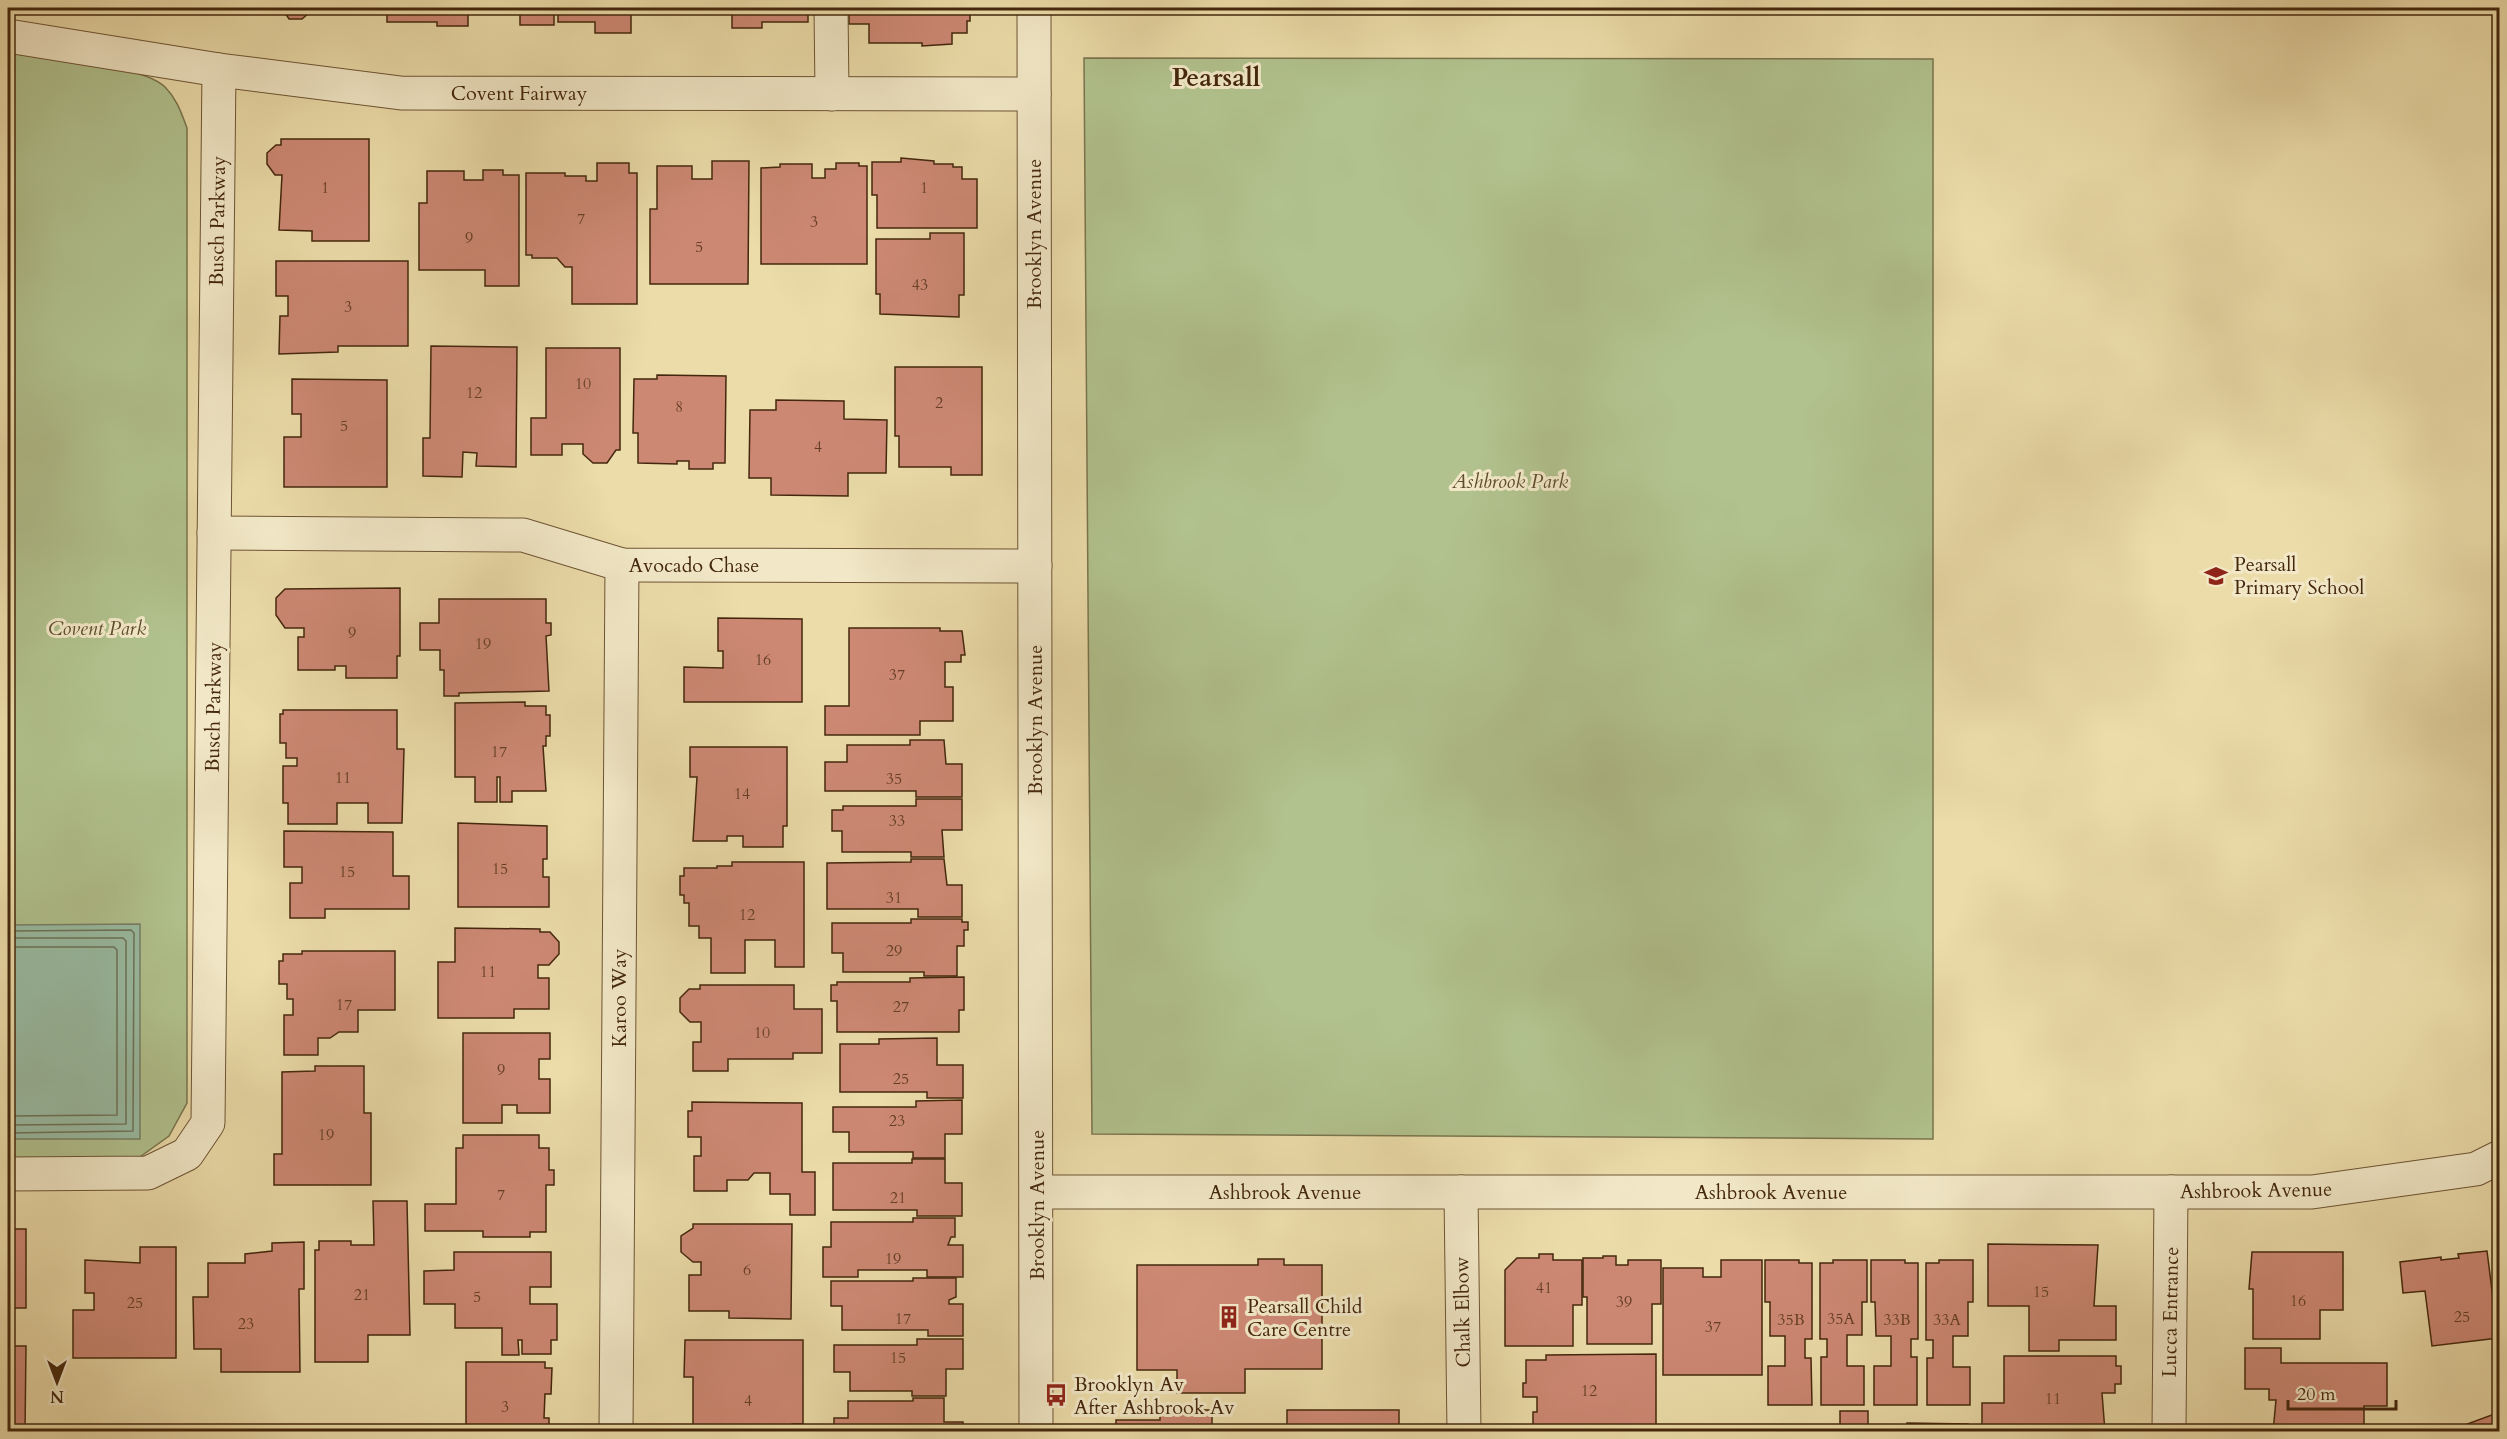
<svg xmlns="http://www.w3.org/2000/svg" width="2507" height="1439" viewBox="0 0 2507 1439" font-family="Cardo,serif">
  <rect width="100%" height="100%" fill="#ebdca9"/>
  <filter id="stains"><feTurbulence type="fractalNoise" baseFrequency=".00333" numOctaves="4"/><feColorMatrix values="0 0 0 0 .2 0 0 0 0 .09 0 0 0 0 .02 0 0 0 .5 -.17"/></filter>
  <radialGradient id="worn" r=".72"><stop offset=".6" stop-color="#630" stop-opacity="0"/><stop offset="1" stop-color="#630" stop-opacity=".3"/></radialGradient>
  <g fill="#b1c28e" stroke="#7a744e" stroke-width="1.5">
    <path d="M8 53C43 58 142 64 165 87 177 99 181 112 187 128V1103L169 1136 137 1159 8 1160Z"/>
    <path d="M1084 58 1933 59V1139L1092 1134Z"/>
  </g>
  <path fill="#99bca3" stroke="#778067" stroke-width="1.5" d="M140 924V1139H8V925Z"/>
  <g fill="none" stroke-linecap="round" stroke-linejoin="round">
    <g stroke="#6e7258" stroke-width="1.5">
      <path d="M8 931 131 930 134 933 133 1131 8 1133"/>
      <path d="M8 938H123L126 941V1124L8 1125"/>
      <path d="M8 947H114L117 950V1115L8 1116"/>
    </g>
  </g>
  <g fill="#cd8874" stroke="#44270d" stroke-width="1.5">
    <path d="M282 8H311V11L302 19H289Z"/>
    <path d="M332 8H374V13L332 14Z"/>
    <path d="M387 8H468V26H437V22H387Z"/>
    <rect x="473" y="8" width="30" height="4"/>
    <rect x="520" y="8" width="34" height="17"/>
    <path d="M558 8H631V33H595V22H558Z"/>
    <path d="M732 8H808V22H762V28H732Z"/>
    <path d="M849 8H970V21H967V33H952V44L922 46V43H869V24H849Z"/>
    <path d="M281 139H369V241H312V231L279 230 282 175H275L267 164V153L276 145H281Z"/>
    <path d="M901 158 934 161V164H953V167H962V179H977V228H877V195H872V162H901Z"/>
    <path d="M712 161H749L748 284H650V209H657V166H692V179H712Z"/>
    <path d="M597 163H629V173H637V304H572V267H565L557 258H532V255H526V173H565V176H586V181H597Z"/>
    <path d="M836 163H859V166H867V264H761V168L780 167V164H812V178H825V169H836Z"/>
    <path d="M483 170H503V175H519V286H485V270H419V203H427V171H464V180H483Z"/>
    <path d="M930 233H964V295H959V317L880 314V294H876V239H930Z"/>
    <path d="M276 261H408V346H338V352L279 354 280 316H288V296H276Z"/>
    <path d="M431 346 517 347 516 467 476 466 477 453 463 452 462 477 423 476V438H430Z"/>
    <path d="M546 348H620V450H616L607 463H593L583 454V444H562V455H531V418H546Z"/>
    <path d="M895 367H982V475H951V467H899V436H895Z"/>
    <path d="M657 375 726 376 725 463H713V469H689V461H677V464L638 463V433H633L634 379H657Z"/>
    <path d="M292 379 387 380V487H284V437H301V414H292Z"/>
    <path d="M776 400 844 401V419L887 420 886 473H848V496L771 495V478H749L750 410H776Z"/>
    <path d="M400 588V656H397V678H346V666H335V670H298V637H304V628H285L276 615V598L285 589Z"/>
    <path d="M439 599H546V623H551V635L546 636 549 691 459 693V696H444V670H440V650H420V623H439Z"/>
    <path d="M718 618 802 619V702H684V667L723 668V651H718Z"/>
    <path d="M849 628H940V631H962L965 655H961V662H945V687H953V721H920V735H825V706H849Z"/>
    <path d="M525 702V706H546V715H550V736H546V746H543L546 791H512V802H500V777H497V802H475V777H455V703Z"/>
    <path d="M283 710H397V749H404L402 823H368V803H337V824H288V803H283V766H297V758H286V743H280V714H283Z"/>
    <path d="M910 740H944L946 764H962V797H916V791H825V762H847V745H910Z"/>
    <path d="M690 747H787V826H783V847H743V836H727V841H693L697 777H690Z"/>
    <path d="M916 799H962V830H942L944 857H911V852H842V831H832V810H843V806H916Z"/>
    <path d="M458 823 547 826V859H543V877H549V907H458Z"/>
    <path d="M284 831 393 832V876H409V909H325V918H290V883H302V867H284Z"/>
    <path d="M911 859H944L947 885H962V917H918V909H827V863L911 862Z"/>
    <path d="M732 862H804V967H775V940H745V973H711V938H699V926H689V903H684V895H680V876H684V868H717V866H732Z"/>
    <path d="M911 919H962V922H968V930H964V946H957V976H924V972H843V953H832V923H911Z"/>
    <path d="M455 928 540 929V932H550L559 942V954L549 965H538V978H549V1009H514V1018H438V962H455Z"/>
    <path d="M302 951H395V1010H358V1032H339L330 1038H318V1055H284V1015H293V999H287V984H279V961H283V954H302Z"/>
    <path d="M964 977V1010H959V1032H837V1001H831V985H837V982H910V978Z"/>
    <path d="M700 985H794V1009H822V1053H793V1059H728V1071H693V1042H701V1022H690L680 1012V998L689 989H700Z"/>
    <path d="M463 1033H550V1059H539V1079H550V1113H517V1105H502V1123H463Z"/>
    <path d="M937 1038V1065H963V1098H927V1092H840V1044H879V1039Z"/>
    <path d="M315 1066H364V1113H371V1185H274V1154H282V1072L315 1071Z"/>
    <path d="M962 1100V1134H945V1158H913V1152H849V1132H833V1107H916V1101Z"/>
    <path d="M692 1102 802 1103V1172H815V1215H790V1194H770V1173H754L748 1180H727V1191H694V1156H701V1137H688V1111H692Z"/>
    <path d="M463 1135H539V1148H549V1170H554V1185H546V1232H530V1237H483V1231H425V1204H456V1148H463Z"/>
    <path d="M912 1159H945V1183H962V1216H917V1210H833V1163H912Z"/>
    <path d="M373 1201H407L410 1335H368V1362H315V1250H319V1241H351V1245H374Z"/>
    <path d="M913 1218H955V1237H951L948 1245H963V1277H927V1270H858V1277H823V1247H831V1222H913Z"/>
    <path d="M693 1224H792L791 1319 729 1318V1311H689V1275H701V1262H693L681 1252V1236L693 1228Z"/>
    <rect x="8" y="1229" width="18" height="79"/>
    <path d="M304 1242V1289H299L300 1372H221V1349H194L193 1297H208V1263H245V1254L272 1251V1243Z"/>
    <path d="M1988 1244 2098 1245 2094 1306H2116V1340H2059V1351H2029V1306H1988Z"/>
    <path d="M140 1247H176V1358H73V1310H94V1293H85V1260L140 1263Z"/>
    <path d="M2487 1251 2498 1338 2432 1346 2425 1291 2403 1293 2400 1262 2441 1257V1260L2459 1258 2458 1254Z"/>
    <path d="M454 1252H551V1287H530V1304H557V1340H551V1354H522V1340H518L519 1355H502V1328H455V1304H424V1271L454 1270Z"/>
    <path d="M2252 1252H2343V1310H2320V1339H2253V1289H2249Z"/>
    <path d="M1539 1254H1553V1260H1582V1305H1573V1346H1505V1270L1517 1258H1539Z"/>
    <path d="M1603 1256H1616V1265H1628V1260H1661V1304H1652V1344H1587V1297H1583V1258H1603Z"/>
    <path d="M1258 1259H1284V1265H1322V1369H1245V1393H1177V1370H1137V1265H1258Z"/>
    <path d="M1721 1260H1762V1375H1663V1268H1703V1277H1721Z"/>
    <path d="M1765 1260H1799V1263H1812V1339H1805V1358H1811L1812 1405H1768V1366H1785V1336H1770V1302H1765Z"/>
    <path d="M1833 1260H1867V1302H1862V1335H1847V1366H1864V1405H1821V1357H1827V1339H1820V1263H1833Z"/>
    <path d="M1871 1260H1905V1263H1918V1339H1911V1357H1917V1405H1874V1366H1891V1336H1876L1875 1302H1871Z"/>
    <path d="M1939 1260H1973V1302H1968V1336H1953V1367H1970V1405H1927V1358H1933V1340H1926V1263H1939Z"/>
    <path d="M913 1278H956V1297L949 1300V1304H963V1336H928V1330H842V1306H831V1281H913Z"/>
    <path d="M917 1339H963V1369H946V1396H912V1391H850V1372H834V1345H917Z"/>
    <path d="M685 1340H803V1424H792V1432H727V1427H693V1377H684Z"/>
    <path d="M8 1346H26L25 1432H8Z"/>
    <path d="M2245 1348H2281V1363H2387V1406H2364V1432H2273L2276 1400H2269V1389H2245Z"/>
    <path d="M1656 1354V1432H1533V1412H1537V1397H1523V1383H1526V1360H1546V1355Z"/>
    <path d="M2004 1356H2116V1366H2121V1384H2115V1393H2102L2105 1432H2004V1425H1982V1403H2004Z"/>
    <path d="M466 1362H545V1368H552L551 1394H545L544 1418H549V1432H466Z"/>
    <path d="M913 1398H944V1422H963V1432H834V1418H848V1401H913Z"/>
    <path d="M1160 1410H1212V1432H1116V1420H1160Z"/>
    <rect x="1287" y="1410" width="112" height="22"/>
    <rect x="1840" y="1411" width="28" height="21"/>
    <path d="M2497 1413 2500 1416V1432H2464L2462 1426Z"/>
    <path d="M1907 1423 1968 1424V1432H1887L1907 1430Z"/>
    <rect x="317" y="1427" width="55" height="5"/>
  </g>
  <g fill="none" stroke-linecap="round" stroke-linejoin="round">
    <g stroke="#6e5434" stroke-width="35">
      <g id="minor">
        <path d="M831 8 832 94"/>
        <path d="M1034 8 1036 1432"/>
        <path d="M8 36 219 70 401 93 1034 94"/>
        <path d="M214 533 523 535 622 565 1035 566"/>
        <path d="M8 1174 148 1173 187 1154 208 1123 219 70"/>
        <path d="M1037 1192H2312L2476 1169 2500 1157"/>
        <path d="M1461 1192 1464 1432"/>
        <path d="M616 1432 622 565"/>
        <path d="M2169 1432 2171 1192"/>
      </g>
    </g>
    <use href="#minor" stroke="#f2e8c7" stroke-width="33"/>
  </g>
  <defs>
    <g id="school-bare" transform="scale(1.8)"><path d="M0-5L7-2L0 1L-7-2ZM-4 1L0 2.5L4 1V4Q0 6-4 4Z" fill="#8f2418" stroke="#f2e8c7" stroke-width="2.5" paint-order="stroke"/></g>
    <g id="building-bare" transform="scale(1.8)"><path d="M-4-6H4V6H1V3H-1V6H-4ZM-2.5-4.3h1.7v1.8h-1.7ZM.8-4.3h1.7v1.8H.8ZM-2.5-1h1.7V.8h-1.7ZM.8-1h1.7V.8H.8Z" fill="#8f2418" stroke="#f2e8c7" stroke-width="2.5" paint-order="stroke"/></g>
    <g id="bus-bare" transform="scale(1.8)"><path d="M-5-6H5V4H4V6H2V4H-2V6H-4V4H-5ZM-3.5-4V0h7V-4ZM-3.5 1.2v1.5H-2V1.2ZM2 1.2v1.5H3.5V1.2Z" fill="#8f2418" stroke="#f2e8c7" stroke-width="2.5" paint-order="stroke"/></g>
  </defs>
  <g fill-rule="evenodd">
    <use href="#school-bare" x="2216" y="576"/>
    <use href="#building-bare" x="1229" y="1317"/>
    <use href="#bus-bare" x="1056" y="1395"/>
  </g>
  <g text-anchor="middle" stroke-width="6" stroke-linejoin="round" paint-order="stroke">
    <g font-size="16" fill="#663f27">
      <text x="325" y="193">1</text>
      <text x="924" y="193">1</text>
      <text x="581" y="224">7</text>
      <text x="814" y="227">3</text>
      <text x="469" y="243">9</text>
      <text x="699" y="252">5</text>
      <text x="920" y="290">43</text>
      <text x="348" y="312">3</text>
      <text x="583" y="389">10</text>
      <text x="474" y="398">12</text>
      <text x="939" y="408">2</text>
      <text x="679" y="412">8</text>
      <text x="344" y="431">5</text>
      <text x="818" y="452">4</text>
      <text x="352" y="638">9</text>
      <text x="483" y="649">19</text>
      <text x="763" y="665">16</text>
      <text x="897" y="680">37</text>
      <text x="499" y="757">17</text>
      <text x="343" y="783">11</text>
      <text x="894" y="784">35</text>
      <text x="742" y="799">14</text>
      <text x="897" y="826">33</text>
      <text x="500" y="874">15</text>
      <text x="347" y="877">15</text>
      <text x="894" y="903">31</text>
      <text x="747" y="920">12</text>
      <text x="894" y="956">29</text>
      <text x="488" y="977">11</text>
      <text x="344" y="1010">17</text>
      <text x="901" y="1012">27</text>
      <text x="762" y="1038">10</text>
      <text x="501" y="1075">9</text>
      <text x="901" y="1084">25</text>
      <text x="897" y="1126">23</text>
      <text x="326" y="1140">19</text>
      <text x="501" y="1200">7</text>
      <text x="898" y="1203">21</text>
      <text x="893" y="1264">19</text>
      <text x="747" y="1275">6</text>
      <text x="1544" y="1293">41</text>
      <text x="2041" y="1297">15</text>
      <text x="362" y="1300">21</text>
      <text x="477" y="1302">5</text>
      <text x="2298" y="1306">16</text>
      <text x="1624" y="1307">39</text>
      <text x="135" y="1308">25</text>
      <text x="2462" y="1322">25</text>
      <text x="903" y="1324">17</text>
      <text x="1841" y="1324">35A</text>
      <text x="1791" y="1325">35B</text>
      <text x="1897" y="1325">33B</text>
      <text x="1947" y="1325">33A</text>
      <text x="246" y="1329">23</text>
      <text x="1713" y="1332">37</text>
      <text x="898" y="1363">15</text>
      <text x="1589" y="1396">12</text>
      <text x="2053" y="1404">11</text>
      <text x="748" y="1406">4</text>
      <text x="505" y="1412">3</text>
    </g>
    <g font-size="20" fill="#44270d" stroke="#f2e8c7">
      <text x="519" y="100">Covent Fairway</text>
      <text transform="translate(217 221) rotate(-89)" y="7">Busch Parkway</text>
      <text transform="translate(1034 234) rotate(-90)" y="7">Brooklyn Avenue</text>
      <text x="694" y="572">Avocado Chase</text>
      <text transform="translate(213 707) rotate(-89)" y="7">Busch Parkway</text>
      <text transform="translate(1035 720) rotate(-90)" y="7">Brooklyn Avenue</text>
      <text transform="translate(619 998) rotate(-90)" y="7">Karoo Way</text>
      <text transform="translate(2256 1190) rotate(-1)" y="7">Ashbrook Avenue</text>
      <text x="1285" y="1199">Ashbrook Avenue</text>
      <text x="1771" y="1199">Ashbrook Avenue</text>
      <text transform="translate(1037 1205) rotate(-90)" y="7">Brooklyn Avenue</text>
      <text transform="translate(1462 1312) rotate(-91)" y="7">Chalk Elbow</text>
      <text transform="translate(2170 1312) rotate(-89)" y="7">Lucca Entrance</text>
    </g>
    <g font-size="20" font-style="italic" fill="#5f4e2d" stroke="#f2e8c7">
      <text x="1510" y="488">Ashbrook Park</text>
      <text x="97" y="635">Covent Park</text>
    </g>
    <g font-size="20" fill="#44270d" stroke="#f2e8c7" text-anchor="start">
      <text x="2234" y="571">Pearsall<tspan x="2234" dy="23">Primary School</tspan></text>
      <text x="1247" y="1313">Pearsall Child<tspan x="1247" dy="23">Care Centre</tspan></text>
      <text x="1074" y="1391">Brooklyn Av<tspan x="1074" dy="23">After Ashbrook Av</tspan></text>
    </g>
    <g font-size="26" font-weight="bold" fill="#44270d" stroke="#f2e8c7">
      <text x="1216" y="86">Pearsall</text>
    </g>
  </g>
  <rect width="2507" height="1439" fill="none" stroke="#ebdca9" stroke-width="30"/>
  <rect x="9" y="9" width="2489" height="1421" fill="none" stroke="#44270d" stroke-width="3"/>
  <rect x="15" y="15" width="2477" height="1409" fill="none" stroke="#44270d" stroke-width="1.5"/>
  <g transform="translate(57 1382) rotate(180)" stroke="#f2e8c7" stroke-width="4.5" paint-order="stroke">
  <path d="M0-4.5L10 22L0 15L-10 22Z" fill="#44270d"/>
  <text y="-9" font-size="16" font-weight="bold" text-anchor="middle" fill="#44270d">N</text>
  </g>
  <path d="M2288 1400v9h108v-9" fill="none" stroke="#44270d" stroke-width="3"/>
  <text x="2297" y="1400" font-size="18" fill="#44270d" stroke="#f2e8c7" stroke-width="4.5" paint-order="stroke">20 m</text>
  <rect width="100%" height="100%" filter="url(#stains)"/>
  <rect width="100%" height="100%" fill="url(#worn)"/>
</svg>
